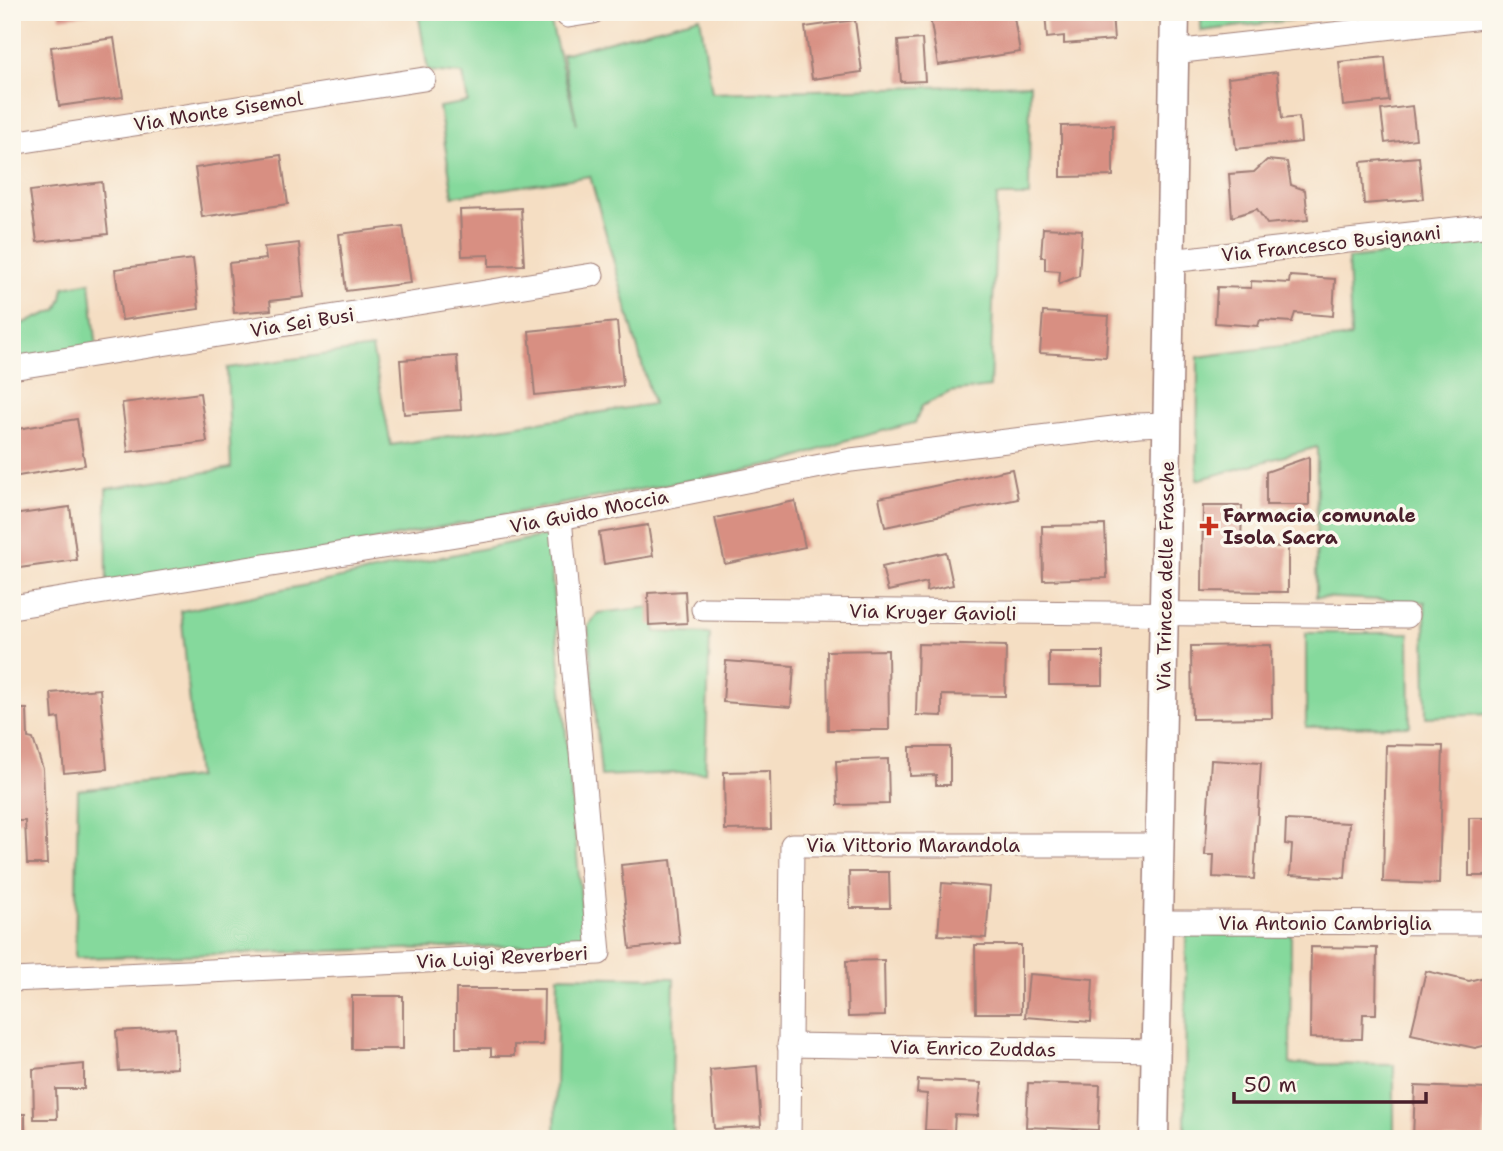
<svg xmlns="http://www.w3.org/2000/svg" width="1503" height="1151" viewBox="0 0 1503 1151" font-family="'Shantell Sans',sans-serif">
  <rect width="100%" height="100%" fill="#fbf7ec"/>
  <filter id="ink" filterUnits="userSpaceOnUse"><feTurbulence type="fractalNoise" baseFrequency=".0143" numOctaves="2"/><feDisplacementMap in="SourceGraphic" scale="14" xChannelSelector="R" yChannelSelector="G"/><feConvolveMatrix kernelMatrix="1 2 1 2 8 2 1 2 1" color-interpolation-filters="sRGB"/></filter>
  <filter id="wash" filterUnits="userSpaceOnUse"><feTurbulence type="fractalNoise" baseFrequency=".00686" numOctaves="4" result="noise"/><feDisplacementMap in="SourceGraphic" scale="28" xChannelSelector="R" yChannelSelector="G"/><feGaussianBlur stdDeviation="1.57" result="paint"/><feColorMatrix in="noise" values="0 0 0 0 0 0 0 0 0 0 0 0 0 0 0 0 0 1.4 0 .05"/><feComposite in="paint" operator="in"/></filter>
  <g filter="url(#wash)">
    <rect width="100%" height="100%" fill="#f5dec3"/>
    <g fill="#85d99c" stroke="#687c64" stroke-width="2">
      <path d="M418 12H548L577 124 562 54 700 17 712 93 1030 84 1029 196H997L990 387 950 392 922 406 915 423 847 440 783 463 507 514 262 563 107 586 106 489 231 468 227 368 372 348 391 445 653 404 590 176 453 196 439 107 468 102 463 74 428 71Z"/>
      <path d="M1201 12H1356L1201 31Z"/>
      <path d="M1491 242V714L1426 717 1425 602 1316 597 1317 447 1197 480 1198 357 1351 337 1348 259Z"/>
      <path d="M90 282 98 360 12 373V325H19L57 310 62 299 64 287Z"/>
      <path d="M548 535 585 944 75 958 78 790 197 777 181 611Z"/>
      <path d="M651 607 656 632 710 634 705 772 601 776 588 626 598 613Z"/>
      <path d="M1306 633H1409L1410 726 1306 727Z"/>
      <path d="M1186 934H1291L1290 1064 1394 1065V1139H1185Z"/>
      <path d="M558 976 674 978 671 1139H555Z"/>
    </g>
    <g id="blocks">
      <g fill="#d88f82">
        <path d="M59 12H90V14L60 18Z"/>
        <path d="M212 12H275V14L236 20 235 14 213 17Z"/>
        <path d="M957 12H1013L1020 52 938 65 930 17Z"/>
        <path d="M1045 12H1112L1114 40 1064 44V36L1047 38Z"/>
        <path d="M855 20 862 72 812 79 805 27Z"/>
        <path d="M114 38 123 97 59 106 51 47Z"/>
        <path d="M922 39 925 81 901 82 898 41Z"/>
        <path d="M1385 57 1389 101 1343 106 1339 62Z"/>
        <path d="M1277 72 1282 119 1299 117 1301 142 1236 149 1228 78Z"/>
        <path d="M1412 106 1416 139 1385 143 1381 110Z"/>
        <path d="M1113 125V176L1061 177V126Z"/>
        <path d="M281 155 288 204 202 217 195 168Z"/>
        <path d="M1419 157 1423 199 1364 204 1361 162Z"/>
        <path d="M1267 160 1287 162 1291 185 1305 190 1308 220 1267 224 1257 209 1232 217 1229 174 1254 172Z"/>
        <path d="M102 182 108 234 37 242 30 191Z"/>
        <path d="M521 208 524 265 489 266V255L462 256 460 210Z"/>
        <path d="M403 226 411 283 346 291 339 234Z"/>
        <path d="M1043 228 1082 230 1079 276 1059 284 1060 271 1045 270V257H1041Z"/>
        <path d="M299 243 304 297 270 301 271 310 234 313 229 263 266 259 264 247Z"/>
        <path d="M193 259 199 309 122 320 115 269Z"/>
        <path d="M1290 276 1335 279 1333 316 1295 313 1292 322 1260 320 1258 326 1215 323 1217 287 1251 288V281L1289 283Z"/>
        <path d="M1043 312 1109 316 1106 357 1040 353Z"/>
        <path d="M617 322 623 386 535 395 529 331Z"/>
        <path d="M457 356 461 410 404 414 400 360Z"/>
        <path d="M200 393 207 442 128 452 122 403Z"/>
        <path d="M77 419 85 465 12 477V430Z"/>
        <path d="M1309 457V505H1266V472Z"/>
        <path d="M1012 469 1018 499 885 527 879 498Z"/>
        <path d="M795 501 805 547 725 564 715 518Z"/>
        <path d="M1203 506H1242L1241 546 1288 547V592L1202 591Z"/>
        <path d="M70 507 77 560 12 569V515Z"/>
        <path d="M648 525 653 556 604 564 599 533Z"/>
        <path d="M1105 525 1107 578 1043 580 1042 526Z"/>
        <path d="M946 552 953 585 926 591 927 582 888 591 882 567Z"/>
        <path d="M685 591 687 623 649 625 648 593Z"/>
        <path d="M918 644 1006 646 1005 696 942 695V716L916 715Z"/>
        <path d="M1271 645 1272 718 1192 719 1191 646Z"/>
        <path d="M888 650 889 730H828L827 651Z"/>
        <rect x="1049" y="652" width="54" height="33"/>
        <path d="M726 661 794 666 791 707 723 702Z"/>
        <path d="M100 689 107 769 64 773 59 718 53 719 51 693Z"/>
        <path d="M12 691H14L15 709H27L28 738 33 739 43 769 47 864H27L25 821H12Z"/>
        <path d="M1386 745 1443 746 1439 884 1383 882Z"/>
        <path d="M910 747H950V785H936V775L910 776Z"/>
        <path d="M888 759 889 804 838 805 836 761Z"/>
        <path d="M1211 760 1261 763 1254 879 1213 877 1214 855H1205Z"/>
        <path d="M770 771 771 829 725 830 724 772Z"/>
        <rect x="1469" y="818" width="22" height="58"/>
        <path d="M1286 820 1349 823 1345 878 1290 875 1292 845 1285 844Z"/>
        <path d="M671 860 680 943 630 949 621 865Z"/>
        <path d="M849 872H889L890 908H850Z"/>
        <path d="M942 883 990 887 986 938 938 935Z"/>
        <path d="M975 945H1021V1013H976Z"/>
        <path d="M1311 947 1377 948 1376 1014H1363L1362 1039 1310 1038Z"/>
        <path d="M884 960 885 1016 848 1017 846 961Z"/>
        <path d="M1426 971 1469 981 1491 975V1044L1475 1048 1411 1034Z"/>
        <path d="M1029 974 1093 979 1091 1022 1025 1017Z"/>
        <path d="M456 989H544L543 1045H514V1056H491V1048H456Z"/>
        <rect x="352" y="996" width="51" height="53"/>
        <path d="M175 1028 177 1068 119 1071 116 1031Z"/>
        <path d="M84 1064V1089H56L57 1119H34L33 1069Z"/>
        <path d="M757 1066 761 1126 714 1129 710 1070Z"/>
        <path d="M918 1080 981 1083 978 1116 955 1115 954 1131 925 1130 927 1094 917 1093Z"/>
        <path d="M1028 1083 1100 1085 1098 1130 1026 1127Z"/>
        <path d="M1415 1086 1486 1089 1484 1139H1413Z"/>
        <rect x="12" y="1114" width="13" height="25"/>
      </g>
    </g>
  </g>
  <g filter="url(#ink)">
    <use href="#blocks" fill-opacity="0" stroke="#a07e77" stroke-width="2"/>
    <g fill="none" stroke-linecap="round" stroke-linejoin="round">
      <g stroke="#a07e77" stroke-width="25">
        <g id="minor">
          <path d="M568 16 593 12"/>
          <path d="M1174 52 1491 16"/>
          <path d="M12 143 424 79"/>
          <path d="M1170 261 1491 225"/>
          <path d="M12 368 592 275"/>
          <path d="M12 607 560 518 851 460 1138 425 1167 424"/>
          <path d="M703 609 1407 616"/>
          <path d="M1159 922 1491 923"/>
          <path d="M12 980 599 953 560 518"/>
          <path d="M789 1045 1156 1051"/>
          <path d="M789 1139 792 845H1160"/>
        </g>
      </g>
      <g stroke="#a07e77" stroke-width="31">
        <path id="tertiary" d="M1154 1139 1175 12"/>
      </g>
      <use href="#minor" stroke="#fff" stroke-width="23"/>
      <use href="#tertiary" stroke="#fff" stroke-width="28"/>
    </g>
  </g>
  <path fill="#c8321e" stroke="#fbf7ec" stroke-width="2.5" d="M1205.5 515.5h7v7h7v7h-7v7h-7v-7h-7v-7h7z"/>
  <g text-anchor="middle" stroke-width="7" stroke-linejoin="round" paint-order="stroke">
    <g font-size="19" fill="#4a1f2b" stroke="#fbf7ec">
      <text transform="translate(218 111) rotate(-9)" y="7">Via Monte Sisemol</text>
      <text transform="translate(1331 243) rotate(-6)" y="7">Via Francesco Busignani</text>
      <text transform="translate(302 322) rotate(-9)" y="7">Via Sei Busi</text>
      <text transform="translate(589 511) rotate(-11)" y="7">Via Guido Moccia</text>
      <text transform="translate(1165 576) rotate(-89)" y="7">Via Trincea delle Frasche</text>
      <text transform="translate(933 612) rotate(1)" y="7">Via Kruger Gavioli</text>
      <text x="913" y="852">Via Vittorio Marandola</text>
      <text x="1325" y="930">Via Antonio Cambriglia</text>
      <text transform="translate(502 957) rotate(-3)" y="7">Via Luigi Reverberi</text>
      <text transform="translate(973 1048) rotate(1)" y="7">Via Enrico Zuddas</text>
    </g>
    <g font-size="19" font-weight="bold" fill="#4a1f2b" stroke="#fbf7ec" text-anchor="start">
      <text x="1223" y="522">Farmacia comunale<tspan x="1223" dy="22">Isola Sacra</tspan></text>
    </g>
  </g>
  <rect width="1503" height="1151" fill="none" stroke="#fbf7ec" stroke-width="42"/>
  <path d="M1234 1092v10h192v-10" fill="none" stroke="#4a1f2b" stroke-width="3.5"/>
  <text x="1244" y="1092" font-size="21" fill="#4a1f2b" stroke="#fbf7ec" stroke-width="5" paint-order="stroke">50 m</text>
</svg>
